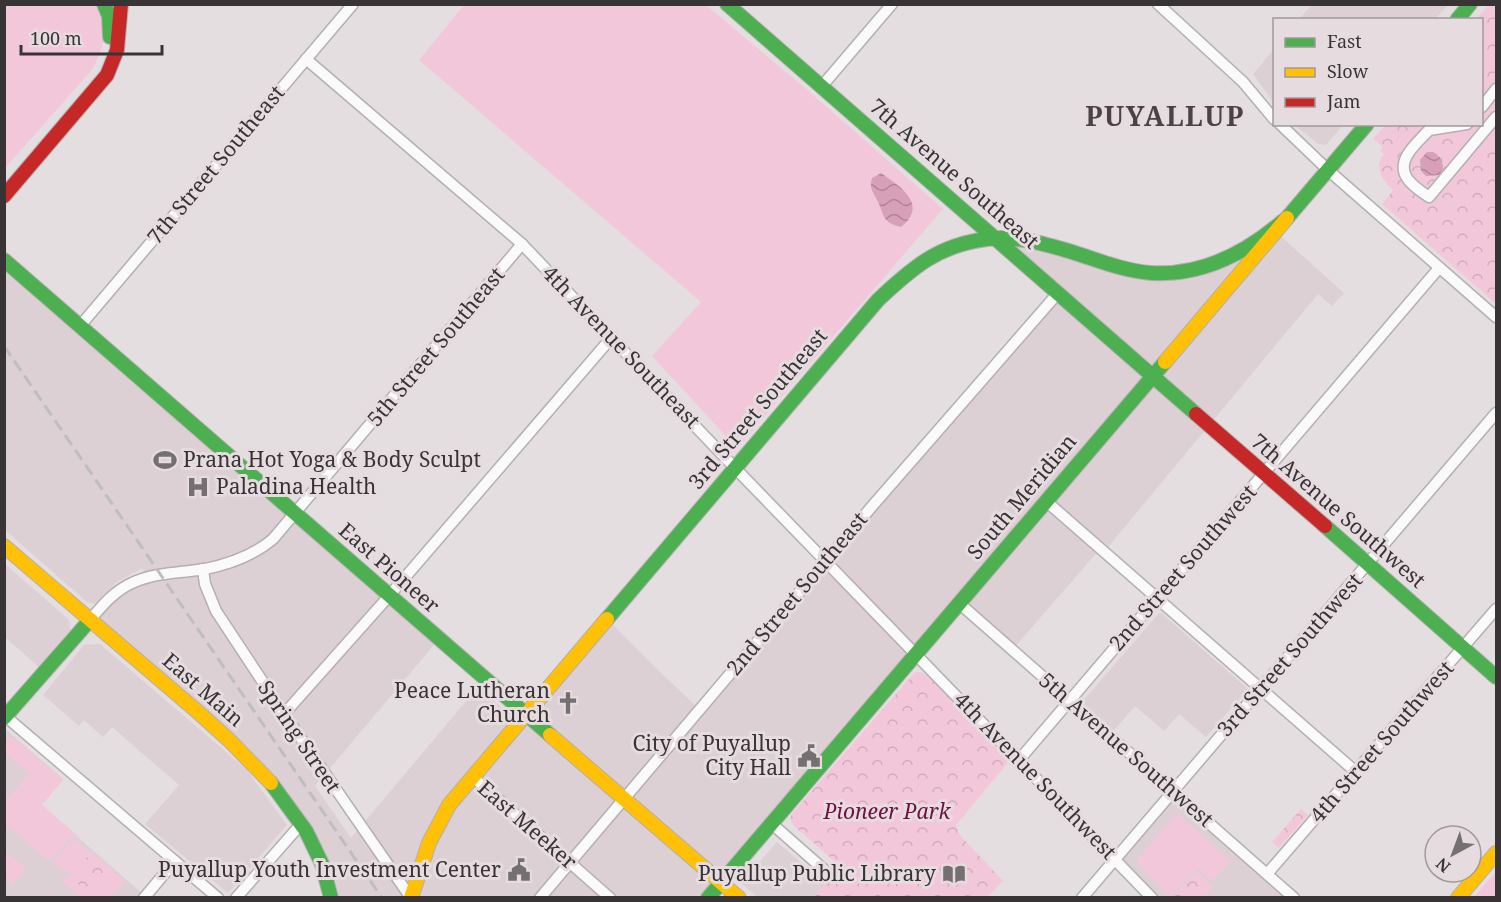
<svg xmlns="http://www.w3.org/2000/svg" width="1501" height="902" viewBox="0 0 1501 902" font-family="'Noto Serif',serif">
  <defs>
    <pattern id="park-crowns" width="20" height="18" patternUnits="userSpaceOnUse" patternTransform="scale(1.5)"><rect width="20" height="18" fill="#f3c7da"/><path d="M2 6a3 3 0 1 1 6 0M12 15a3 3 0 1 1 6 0" fill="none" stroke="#d1acbc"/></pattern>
    <pattern id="water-waves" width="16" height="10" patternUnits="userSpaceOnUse" patternTransform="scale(1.5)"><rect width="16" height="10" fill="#d8a0b8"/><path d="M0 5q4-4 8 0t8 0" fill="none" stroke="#b08396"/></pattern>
  </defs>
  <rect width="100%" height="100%" fill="#e4dee1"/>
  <g fill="#dcd0d5">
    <path d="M1312 5V4L1448 5 1435 19H1299Z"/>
    <path d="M1274 49V103L1253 74Z"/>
    <path d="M1295 125H1343L1326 145 1318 144Z"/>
    <path d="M1275 231 1344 293 1332 306 1318 294 1104 552 1100 549 1012 650 960 603 708 897 331 898 284 799 90 620 100 608 148 577 142 568 117 582 95 604 87 602 5 530 4 260 439 639 315 786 351 838 478 687 505 710 507 715 506 729 607 619 658 670 699 709 1058 294 996 238 1171 273Z"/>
    <path d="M5 564 69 620 70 630 39 667 5 637Z"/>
    <path d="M1160 612 1248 689 1206 737 1179 714 1164 731 1135 706 1114 730 1082 702Z"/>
    <path d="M100 644 247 770 287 825 228 893 145 824 179 785 112 727 103 737 84 720 79 726 43 695 84 645Z"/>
    <path d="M4 728 63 779 41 805 145 896 144 897H5Z"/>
    <path d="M1173 792 1294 897H1152L1115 859Z"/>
    <path d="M777 842 826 883 814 897H757L741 883Z"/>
  </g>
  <g fill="#f3c7da">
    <path d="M6 4 96 5C110 26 104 50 91 71L5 168Z"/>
    <path d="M464 5H706L812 94 943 209 739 446 734 445 652 356 701 302 419 60Z"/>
    <path d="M9 737H13L63 780 42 805 78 836 76 839 70 838 52 859H46L9 826 5 830V802L29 773 7 755 5 758V743Z"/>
    <path d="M1177 813 1231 861 1211 881 1198 869 1169 897 1137 863V860Z"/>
    <path d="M71 841 78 842 88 851 90 850 125 881 111 897H80L61 881 66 876H69L91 895 88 856 71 875 53 862Z"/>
    <path d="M4 850 26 868 13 884 5 877Z"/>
    <path d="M1496 872V897H1474Z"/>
  </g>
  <g fill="url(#park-crowns)">
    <path d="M1489 5H1496V304L1382 204 1393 190C1383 181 1373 167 1384 154L1380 151 1383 147 1373 139 1386 125 1482 124V20L1476 19Z"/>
    <path d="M915 672H921L929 676 1007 759V764L956 825 959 834 1003 881 988 897H814L840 866 794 826 791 820V815Z"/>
    <path d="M1301 809 1308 815 1279 848 1272 842Z"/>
    <path d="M88 856 109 874 91 895 70 877Z"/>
    <path d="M1198 872 1213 888 1203 897H1171Z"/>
  </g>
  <g fill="url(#water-waves)">
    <path d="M1427 152H1433L1442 159 1443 169 1439 175 1426 176 1421 171 1420 160Z"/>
    <path d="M881 173C901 187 929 205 901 227 880 222 885 214 877 200 873 192 869 188 872 178Z"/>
  </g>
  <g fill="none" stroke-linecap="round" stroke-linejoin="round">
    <g stroke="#b4afb1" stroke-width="13">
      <g id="street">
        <path d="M1158 4 1243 82 1274 119"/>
        <path d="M306 59 522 244 735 468 1152 898"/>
        <path d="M822 86 892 4"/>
        <path d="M1482 107 1496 89"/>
        <path d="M1280 124 1328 170 1496 317"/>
        <path d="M1467 124 1429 130C1418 142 1395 160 1407 178 1412 186 1422 192 1429 197L1496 117"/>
        <path d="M80 326 353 4"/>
        <path d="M1046 501 1356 772"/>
        <path d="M203 569 205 584 216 611 284 714 411 898"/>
        <path d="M959 603 1294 898"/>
        <path d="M90 620C102 606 114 591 132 583 155 572 181 573 205 569 230 564 254 555 273 539L522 244"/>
        <path d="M284 714 389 596 612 337"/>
        <path d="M4 715 218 898"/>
        <path d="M1019 760 1439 268"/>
        <path d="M472 776 610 898"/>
        <path d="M771 823 830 875"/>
        <path d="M1267 874 1496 609"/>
        <path d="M144 898 175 861"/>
        <path d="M236 898 301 824"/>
        <path d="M540 898 874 504 1058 293"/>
        <path d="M1082 898 1496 413"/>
      </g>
    </g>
    <g stroke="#b4afb1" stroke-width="16">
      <g id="fast">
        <path d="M104 4 109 16 110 37"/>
        <path d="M727 4 1196 414"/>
        <path d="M1457 20 1470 4"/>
        <path d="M1287 218 1367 124"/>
        <path d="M4 260 550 735"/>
        <path d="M1325 526 1496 677"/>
        <path d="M607 619 878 300C912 268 938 245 987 239 1015 235 1045 244 1072 252 1097 260 1124 271 1151 273 1201 276 1246 253 1283 221"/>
        <path d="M4 718 90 620"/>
        <path d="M271 783 306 831 322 864 331 898"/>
        <path d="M708 898 1165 362"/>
      </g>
    </g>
    <g stroke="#b4afb1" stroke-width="16">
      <g id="slow">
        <path d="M1165 362 1287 218"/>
        <path d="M4 546 199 713 229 740 271 783"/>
        <path d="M550 735 739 898"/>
        <path d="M411 898 429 843 449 805 607 619"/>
        <path d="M1458 898 1496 853"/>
      </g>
    </g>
    <g stroke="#b4afb1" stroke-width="16">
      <g id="jam">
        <path d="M4 196 107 75 117 50 121 4"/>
        <path d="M1196 414 1325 526"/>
      </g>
    </g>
    <use href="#street" stroke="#fbfafa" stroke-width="10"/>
    <use href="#fast" stroke="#4caf50" stroke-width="14"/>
    <use href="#slow" stroke="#ffc107" stroke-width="14"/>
    <use href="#jam" stroke="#c62828" stroke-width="14"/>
    <path stroke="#bfbebe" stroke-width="3" stroke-dasharray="12 6" stroke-linecap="butt" d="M4 346 382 898"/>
  </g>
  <defs>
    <g id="stadium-bare" transform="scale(1.8)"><path d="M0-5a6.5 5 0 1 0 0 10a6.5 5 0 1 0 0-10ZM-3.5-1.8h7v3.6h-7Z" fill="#747071" stroke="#e6dce0" stroke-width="2.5" paint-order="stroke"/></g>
    <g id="hospital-bare" transform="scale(1.8)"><path d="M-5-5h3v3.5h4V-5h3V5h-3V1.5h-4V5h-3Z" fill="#747071" stroke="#e6dce0" stroke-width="2.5" paint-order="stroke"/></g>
    <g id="church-bare" transform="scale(1.8)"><path d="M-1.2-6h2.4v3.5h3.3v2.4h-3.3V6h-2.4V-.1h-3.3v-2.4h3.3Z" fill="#747071" stroke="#e6dce0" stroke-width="2.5" paint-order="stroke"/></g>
    <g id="civic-bare" transform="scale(1.8)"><path d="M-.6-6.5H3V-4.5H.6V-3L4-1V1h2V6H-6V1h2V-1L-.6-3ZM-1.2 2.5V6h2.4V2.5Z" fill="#747071" stroke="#e6dce0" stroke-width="2.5" paint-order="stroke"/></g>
    <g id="library-bare" transform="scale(1.8)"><path d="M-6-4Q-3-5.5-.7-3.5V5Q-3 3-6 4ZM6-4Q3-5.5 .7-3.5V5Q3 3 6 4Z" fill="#747071" stroke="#e6dce0" stroke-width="2.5" paint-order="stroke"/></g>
  </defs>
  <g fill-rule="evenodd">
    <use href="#stadium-bare" x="165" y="460"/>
    <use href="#hospital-bare" x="198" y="487"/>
    <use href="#church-bare" x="568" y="703"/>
    <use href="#civic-bare" x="809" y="756"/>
    <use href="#civic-bare" x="519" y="870"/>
    <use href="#library-bare" x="954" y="874"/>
  </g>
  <g text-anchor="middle" stroke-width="6" stroke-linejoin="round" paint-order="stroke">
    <g font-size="21" fill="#383435" stroke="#e6dce0">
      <text transform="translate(216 165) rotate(-50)" y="7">7th Street Southeast</text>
      <text transform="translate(954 174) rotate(41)" y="7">7th Avenue Southeast</text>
      <text transform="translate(436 347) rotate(-50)" y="7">5th Street Southeast</text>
      <text transform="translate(621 347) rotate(46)" y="7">4th Avenue Southeast</text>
      <text transform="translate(758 409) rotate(-50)" y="7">3rd Street Southeast</text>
      <text transform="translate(1022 497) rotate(-50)" y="7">South Meridian</text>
      <text transform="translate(1338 511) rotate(41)" y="7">7th Avenue Southwest</text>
      <text transform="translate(389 568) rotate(41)" y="7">East Pioneer</text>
      <text transform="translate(1183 568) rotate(-49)" y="7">2nd Street Southwest</text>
      <text transform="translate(797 594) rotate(-50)" y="7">2nd Street Southeast</text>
      <text transform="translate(1290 655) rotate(-49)" y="7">3rd Street Southwest</text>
      <text transform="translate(203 690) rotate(41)" y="7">East Main</text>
      <text transform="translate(299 737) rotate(56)" y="7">Spring Street</text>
      <text transform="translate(1382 742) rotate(-49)" y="7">4th Street Southwest</text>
      <text transform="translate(1126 750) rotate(41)" y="7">5th Avenue Southwest</text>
      <text transform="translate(1035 776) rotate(46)" y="7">4th Avenue Southwest</text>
      <text transform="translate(527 825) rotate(41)" y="7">East Meeker</text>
    </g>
    <g font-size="21" fill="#383435" stroke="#e6dce0" text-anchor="end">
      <text x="183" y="467" text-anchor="start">Prana Hot Yoga &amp; Body Sculpt</text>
      <text x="216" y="494" text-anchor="start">Paladina Health</text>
      <text x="550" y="698">Peace Lutheran<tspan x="550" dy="24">Church</tspan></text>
      <text x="791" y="751">City of Puyallup<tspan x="791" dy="24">City Hall</tspan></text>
      <text x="501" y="877">Puyallup Youth Investment Center</text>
      <text x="936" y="881">Puyallup Public Library</text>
    </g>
    <g font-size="21" font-style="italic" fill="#6f1145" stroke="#e6dce0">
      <text x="887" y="819">Pioneer Park</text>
    </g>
    <g font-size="27" font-weight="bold" letter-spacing="1.5" fill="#4a4245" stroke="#e6dce0">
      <text x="1165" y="126">PUYALLUP</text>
    </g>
  </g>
  <rect width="1501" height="902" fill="none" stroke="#383435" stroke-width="12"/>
  <rect x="1273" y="18" width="210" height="108" fill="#e6dce0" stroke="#a0999c" stroke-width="1.5"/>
  <rect x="1285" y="38" width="30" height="9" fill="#4caf50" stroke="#a0999c" stroke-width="1.5"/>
  <text x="1327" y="48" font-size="18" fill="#383435">Fast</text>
  <rect x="1285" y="68" width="30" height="9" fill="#ffc107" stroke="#a0999c" stroke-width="1.5"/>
  <text x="1327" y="78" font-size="18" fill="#383435">Slow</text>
  <rect x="1285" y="98" width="30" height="9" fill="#c62828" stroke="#a0999c" stroke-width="1.5"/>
  <text x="1327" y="108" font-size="18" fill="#383435">Jam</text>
  <g transform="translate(1453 854) rotate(221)"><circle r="28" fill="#e6dce0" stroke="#a0999c" stroke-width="1.5"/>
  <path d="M0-4.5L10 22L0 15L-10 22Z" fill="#747071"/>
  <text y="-9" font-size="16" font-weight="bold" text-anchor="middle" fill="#383435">N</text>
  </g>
  <path d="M21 45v9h141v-9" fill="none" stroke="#383435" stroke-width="3"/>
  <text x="30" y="45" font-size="18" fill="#383435" stroke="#e6dce0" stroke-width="4.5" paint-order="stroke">100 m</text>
</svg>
